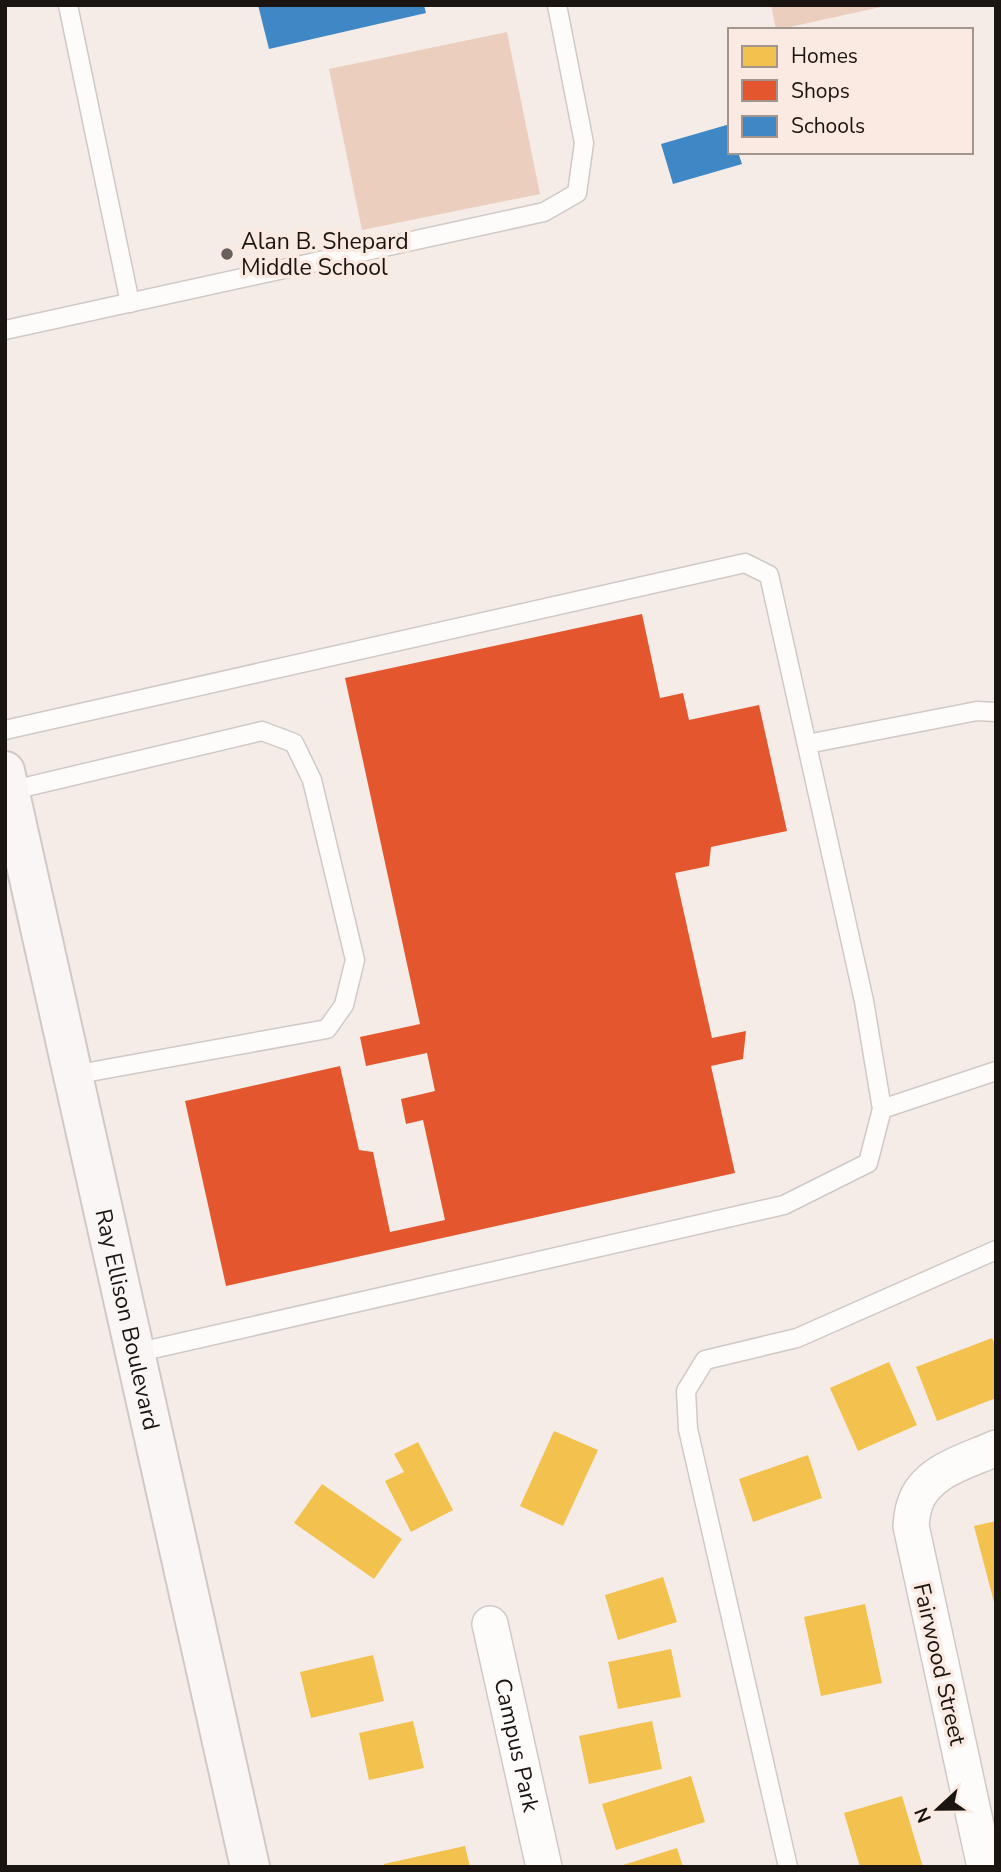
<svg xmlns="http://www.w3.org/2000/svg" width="1001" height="1872" viewBox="0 0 1001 1872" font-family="'Nunito Sans',sans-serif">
  <rect width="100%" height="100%" fill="#f5ece7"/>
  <g fill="#eccebe">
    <path d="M771 5H890L776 30Z"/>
    <path d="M507 32 540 194 362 230 329 69Z"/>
  </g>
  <g fill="#f2c14e">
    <path d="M992 1338 996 1346V1398L937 1421 916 1367Z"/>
    <path d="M889 1362 917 1425 858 1451 830 1388Z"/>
    <path d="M554 1431 598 1450 563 1526 520 1506Z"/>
    <path d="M418 1442 453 1510 411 1532 385 1481 404 1472 394 1454Z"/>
    <path d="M808 1455 822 1498 753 1522 739 1479Z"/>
    <path d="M322 1484 402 1539 374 1579 294 1523Z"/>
    <path d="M996 1521V1606H995L974 1526Z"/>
    <path d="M663 1577 677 1622 618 1640 605 1595Z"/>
    <path d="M865 1604 882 1683 821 1696 804 1617Z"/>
    <path d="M671 1649 681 1697 618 1709 608 1662Z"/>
    <path d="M373 1655 384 1701 311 1718 300 1672Z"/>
    <path d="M413 1721 424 1768 369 1780 359 1733Z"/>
    <path d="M652 1721 662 1769 589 1784 579 1736Z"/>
    <path d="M691 1776 705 1822 616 1850 602 1804Z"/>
    <path d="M902 1796 923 1867H860L844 1813Z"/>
    <path d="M465 1846 470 1867H385L384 1864Z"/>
    <path d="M677 1848 683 1867H621L620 1866Z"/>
  </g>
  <path fill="#e4572e" d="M642 614 660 698 683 693 689 720 759 705 787 831 711 847 709 866 675 873 712 1038 746 1031 743 1059 711 1066 735 1173 226 1286 185 1101 340 1066 359 1150 373 1152 390 1232 445 1220 423 1120 406 1124 401 1099 435 1091 427 1053 366 1066 360 1037 420 1024 345 678Z"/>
  <g fill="#3f88c5">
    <path d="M258 5H424L426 13 269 49Z"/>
    <path d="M730 124V152H738L742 164 673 184 661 144Z"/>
  </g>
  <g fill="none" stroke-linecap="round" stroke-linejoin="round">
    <g stroke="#d0c9c6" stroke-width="21">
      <g id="service">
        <path d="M68 5 130 303"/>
        <path d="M5 330 544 212 577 193 584 143 557 5"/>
        <path d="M5 730 745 563 769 575 864 1001 882 1109 868 1163 784 1205 135 1353"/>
        <path d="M807 744 977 711 996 712"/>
        <path d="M9 791 262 731 294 743 312 780 355 960 344 1005 327 1029 73 1075"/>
        <path d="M882 1109 996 1071"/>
        <path d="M788 1867 688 1429 686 1391 705 1360 797 1338 996 1250"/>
      </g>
    </g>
    <g stroke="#d0c9c6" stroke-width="38">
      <g id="minor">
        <path id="s1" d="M490 1624 544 1867"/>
        <path d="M985 1867 911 1526C912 1519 912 1511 915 1504 925 1471 968 1461 996 1448"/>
      </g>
    </g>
    <g stroke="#d0c9c6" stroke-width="42">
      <g id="secondary">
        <path id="s2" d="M5 771 250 1867"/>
      </g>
    </g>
    <use href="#service" stroke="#fefcfb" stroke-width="18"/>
    <use href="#minor" stroke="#fefcfb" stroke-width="35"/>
    <use href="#secondary" stroke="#faf6f5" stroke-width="38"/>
  </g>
  <circle fill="#67605d" stroke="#fbeae1" stroke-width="2.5" cx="227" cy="254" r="7"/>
  <g text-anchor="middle" stroke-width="7" stroke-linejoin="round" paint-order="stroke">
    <g font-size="23" fill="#1b1512" stroke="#fbeae1" text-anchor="start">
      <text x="241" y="249">Alan B. Shepard<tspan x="241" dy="26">Middle School</tspan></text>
    </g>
    <g font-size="23" fill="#1b1512" stroke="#fbeae1">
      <text dy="8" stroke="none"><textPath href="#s2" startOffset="562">Ray Ellison Boulevard</textPath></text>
      <text transform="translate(940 1664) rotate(77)" y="8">Fairwood Street</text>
      <text dy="8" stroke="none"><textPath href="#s1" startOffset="124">Campus Park</textPath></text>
    </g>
  </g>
  <rect width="1001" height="1872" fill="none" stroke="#1b1512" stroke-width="14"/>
  <rect x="728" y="28" width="245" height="126" fill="#fbeae1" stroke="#a1958e" stroke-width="2"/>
  <rect x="742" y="46" width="35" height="21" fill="#f2c14e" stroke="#a1958e" stroke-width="2"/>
  <text x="791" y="63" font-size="21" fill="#1b1512">Homes</text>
  <rect x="742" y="80" width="35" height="21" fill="#e4572e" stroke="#a1958e" stroke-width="2"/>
  <text x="791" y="98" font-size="21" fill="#1b1512">Shops</text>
  <rect x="742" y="116" width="35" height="21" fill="#3f88c5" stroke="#a1958e" stroke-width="2"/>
  <text x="791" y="133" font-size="21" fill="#1b1512">Schools</text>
  <g transform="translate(938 1809) rotate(248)" stroke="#fbeae1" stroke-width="5" paint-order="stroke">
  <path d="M0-5L12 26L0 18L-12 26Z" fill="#1b1512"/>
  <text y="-10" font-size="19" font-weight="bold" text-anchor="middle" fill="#1b1512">N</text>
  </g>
</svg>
